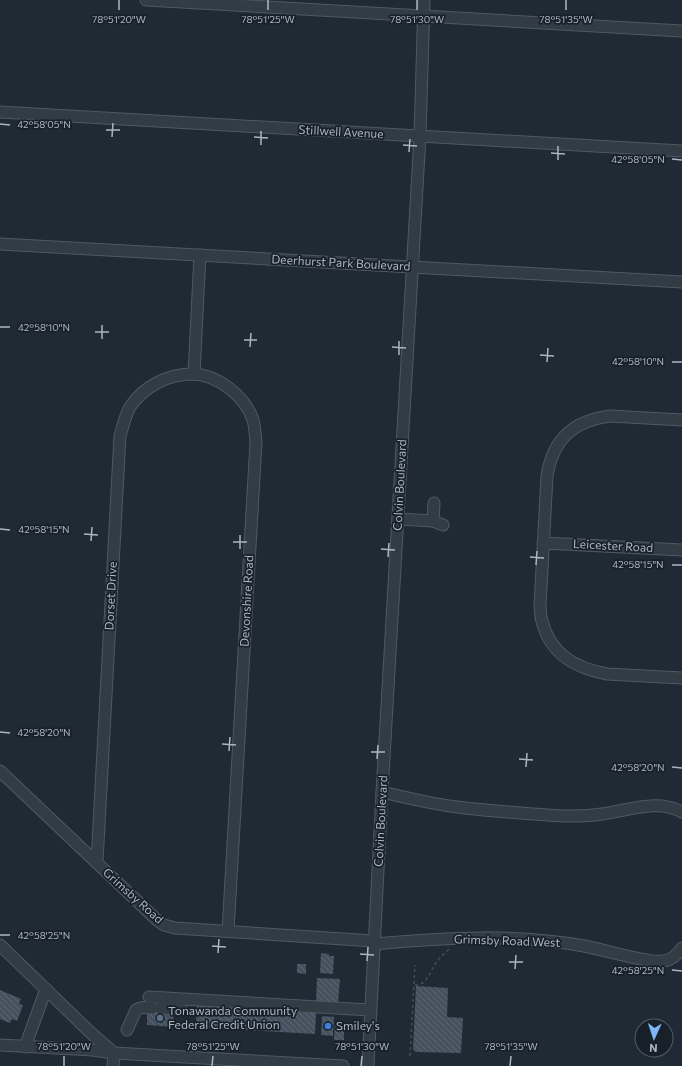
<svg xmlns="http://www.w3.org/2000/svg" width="682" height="1066" viewBox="0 0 682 1066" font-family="Commissioner,sans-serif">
  <defs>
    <pattern id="building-back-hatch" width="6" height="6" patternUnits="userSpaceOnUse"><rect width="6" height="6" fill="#45515e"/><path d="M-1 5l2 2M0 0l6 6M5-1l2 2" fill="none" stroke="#5d6873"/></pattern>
  </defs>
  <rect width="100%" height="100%" fill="#1f2a34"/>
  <g fill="url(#building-back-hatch)">
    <path d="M321 953 329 954V956H334L333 974 320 973Z"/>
    <path d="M297 964H306V974L297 973Z"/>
    <path d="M317 978 340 979 338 1003 316 1002Z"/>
    <path d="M416 986 448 988 447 1017 463 1018 461 1053 416 1052 413 1049Z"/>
    <path d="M0 990 21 999 19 1004 23 1005 17 1021 12 1019 10 1023 0 1019Z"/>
    <path d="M197 1006 244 1008V1006H252V1009L271 1010 272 1007H278V1011L316 1013 315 1034 196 1027Z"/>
    <path d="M147 1010 174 1011 173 1027 147 1025Z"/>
    <path d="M322 1016 334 1017 333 1036 321 1035Z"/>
    <path d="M335 1025 344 1026V1040H334Z"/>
  </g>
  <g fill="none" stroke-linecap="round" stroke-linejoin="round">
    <g stroke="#505963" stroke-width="13">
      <g id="minor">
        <path d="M146 0 682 31"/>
        <path d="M0 112 682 151"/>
        <path d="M0 244 682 282"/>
        <path d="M194 374 200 255"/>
        <path d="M682 420 610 416C573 421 553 439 547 476L540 606C541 611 540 616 542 621 550 654 575 668 607 674L682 678"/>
        <path d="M398 519 433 521 434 503"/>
        <path d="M433 521 443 525"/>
        <path d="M543 543 682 550"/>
        <path d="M0 771 157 920 164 925 175 928 374 941"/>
        <path d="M382 792C407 798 432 804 457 807 478 810 499 811 520 813 547 815 575 818 602 814 628 811 657 798 682 812"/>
        <path d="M97 862 120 436C123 426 125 416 130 407 144 386 168 374 193 374 218 375 245 396 253 420 255 427 255 434 256 442L228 931"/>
        <path d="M374 944C444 938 515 933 584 946 605 950 626 957 647 960 652 961 657 962 662 961 670 961 677 955 682 948"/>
        <path d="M0 945 92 1034 114 1053"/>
        <path d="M149 997 370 1010"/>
        <path d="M160 1008 181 1009"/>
        <path d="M127 1030 136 1010C141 1006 146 1008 152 1008"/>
        <path d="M0 1045 93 1050 114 1053 343 1066"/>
        <path d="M25 1047 46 989"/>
        <path d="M113 1066 114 1053"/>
        <path d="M368 1066 382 792 420 136 424 0"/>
      </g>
    </g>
    <g stroke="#3e5253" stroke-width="1.5" stroke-dasharray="3 3" stroke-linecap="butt">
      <path d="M415 985C428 985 429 972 436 963 439 957 445 954 449 949"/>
      <path d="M410 1056 415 965"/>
    </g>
    <use href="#minor" stroke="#323c45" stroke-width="11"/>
  </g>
  <path fill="none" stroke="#acb6c2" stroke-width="1.5" d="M119 10V0M268 10V0M417 10V0M566 10V0M0 124 10 125M106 130H120M112 137 113 123M254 137 268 138M261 145V131M403 145 417 146M409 152 410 139M551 153 565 154M672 159 682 160M558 160V146M0 327H10M95 332H109M102 339V325M244 340H257M250 347 251 333M392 347 406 348M399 355V341M540 355 554 356M547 362 548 348M672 362H682M0 529 10 530M84 534 98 535M91 541 92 527M233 542H247M240 549V535M381 549 395 550M388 557 389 543M530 557 544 558M536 565 537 551M672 565H682M0 732 10 733M222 744 236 745M229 751 230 737M371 752H385M377 759 378 745M519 759 533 760M526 767 527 753M672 767 682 768M0 935H10M212 946 226 947M218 953 219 939M360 954 374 955M367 961 368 947M509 962H523M515 969 516 955M672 970 682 971M64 1066V1056M212 1066 213 1056M361 1066 362 1056M510 1066 511 1056"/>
  <circle fill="#5c6f8a" stroke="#182129" stroke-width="1.5" cx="160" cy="1018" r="4"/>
  <circle fill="#3f7fe0" stroke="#182129" stroke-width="1.5" cx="328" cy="1026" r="4"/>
  <g text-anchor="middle" stroke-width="3.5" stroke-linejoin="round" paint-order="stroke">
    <g font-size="12" fill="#acb6c2" stroke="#182129">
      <text transform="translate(341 132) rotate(3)" y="4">Stillwell Avenue</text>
      <text transform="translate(341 263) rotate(3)" y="4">Deerhurst Park Boulevard</text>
      <text transform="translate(400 485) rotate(-87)" y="4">Colvin Boulevard</text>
      <text transform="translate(613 546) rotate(3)" y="4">Leicester Road</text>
      <text transform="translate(111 596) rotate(-87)" y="4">Dorset Drive</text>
      <text transform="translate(247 601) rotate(-87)" y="4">Devonshire Road</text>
      <text transform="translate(381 821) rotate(-87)" y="4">Colvin Boulevard</text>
      <text transform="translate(133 896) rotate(42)" y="4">Grimsby Road</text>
      <text transform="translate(507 941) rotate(2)" y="4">Grimsby Road West</text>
    </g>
    <g font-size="12" fill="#acb6c2" stroke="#182129" text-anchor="start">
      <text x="168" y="1015">Tonawanda Community<tspan x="168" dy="14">Federal Credit Union</tspan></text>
      <text x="336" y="1030">Smiley's</text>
    </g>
  </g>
  <g font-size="10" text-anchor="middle" fill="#acb6c2" stroke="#182129" stroke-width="3.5" stroke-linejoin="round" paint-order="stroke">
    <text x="119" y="23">78°51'20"W</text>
    <text x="268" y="23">78°51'25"W</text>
    <text x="417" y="23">78°51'30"W</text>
    <text x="566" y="23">78°51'35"W</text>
    <text x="44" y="128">42°58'05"N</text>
    <text x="638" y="163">42°58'05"N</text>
    <text x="44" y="331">42°58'10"N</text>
    <text x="638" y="365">42°58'10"N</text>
    <text x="44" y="533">42°58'15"N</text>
    <text x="638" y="568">42°58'15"N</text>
    <text x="44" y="736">42°58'20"N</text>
    <text x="638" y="771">42°58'20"N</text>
    <text x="44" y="939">42°58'25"N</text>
    <text x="638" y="974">42°58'25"N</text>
    <text x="64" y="1050">78°51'20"W</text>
    <text x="213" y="1050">78°51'25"W</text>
    <text x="362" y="1050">78°51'30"W</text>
    <text x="511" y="1050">78°51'35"W</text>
  </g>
  <g transform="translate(654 1038) rotate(183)"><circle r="19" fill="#182129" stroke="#535d66"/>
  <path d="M0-3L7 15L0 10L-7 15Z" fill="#7eb7f5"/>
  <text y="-6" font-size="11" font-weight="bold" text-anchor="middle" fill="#acb6c2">N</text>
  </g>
</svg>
